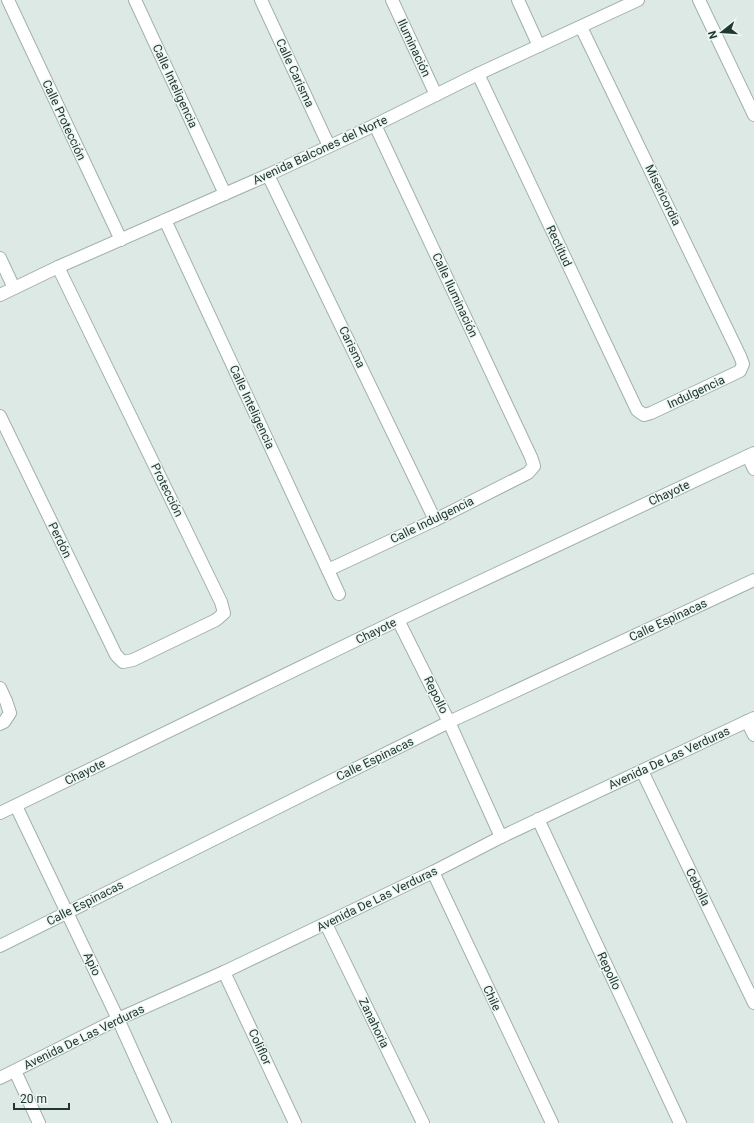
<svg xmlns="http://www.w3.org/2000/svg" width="754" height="1123" viewBox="0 0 754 1123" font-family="Roboto,sans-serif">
  <rect width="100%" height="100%" fill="#dde9e5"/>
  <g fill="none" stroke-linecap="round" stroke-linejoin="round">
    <g stroke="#a1b0ac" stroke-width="14">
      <g id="minor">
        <path d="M8 0 121 240"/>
        <path d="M135 0 225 194"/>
        <path d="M261 0 329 146"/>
        <path d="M392 0 436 95"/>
        <path d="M518 0 539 46"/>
        <path d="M699 0 754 115"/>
        <path d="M478 74 637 410 644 415 651 413 740 371 743 364 740 356 581 27"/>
        <path d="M268 175 435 520"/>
        <path d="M165 220 339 594"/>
        <path d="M0 258 14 288"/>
        <path d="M0 295 58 267 268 175 375 125 478 74 638 0"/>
        <path d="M0 416 116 655 123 662 133 660 216 620 224 613 221 602 58 267"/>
        <path d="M748 456 754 469"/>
        <path d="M328 570 435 520 528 473 534 466 531 457 375 125"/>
        <path d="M398 620 449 722 501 837"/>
        <path d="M0 688 6 701 10 713 4 722 0 724"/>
        <path d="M747 721 754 735"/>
        <path d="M642 771 754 1003"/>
        <path d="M16 806 118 1019 165 1123"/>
        <path d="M0 813 398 620 754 453"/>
        <path d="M538 819 680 1123"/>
        <path d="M433 872 552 1123"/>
        <path d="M326 924 423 1123"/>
        <path d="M0 946 449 722 754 580"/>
        <path d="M224 972 295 1123"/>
        <path d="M15 1071 39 1123"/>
        <path d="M0 1078 118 1019 224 972 433 872 501 837 754 718"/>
      </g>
    </g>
    <use href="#minor" stroke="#fff" stroke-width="12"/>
  </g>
  <g text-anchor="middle" stroke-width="3" stroke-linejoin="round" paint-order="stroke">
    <g font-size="12" fill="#203733" stroke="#edf6f2">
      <text transform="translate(414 48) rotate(65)" y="4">Iluminación</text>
      <text transform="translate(295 73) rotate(65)" y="4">Calle Carisma</text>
      <text transform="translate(175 86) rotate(65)" y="4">Calle Inteligencia</text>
      <text transform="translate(64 120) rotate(65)" y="4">Calle Protección</text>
      <text transform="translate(320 150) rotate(-25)" y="4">Avenida Balcones del Norte</text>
      <text transform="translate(663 195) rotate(64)" y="4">Misericordia</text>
      <text transform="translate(559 246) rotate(65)" y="4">Rectitud</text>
      <text transform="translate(455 295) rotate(65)" y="4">Calle Iluminación</text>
      <text transform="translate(352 347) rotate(64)" y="4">Carisma</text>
      <text transform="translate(696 392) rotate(-25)" y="4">Indulgencia</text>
      <text transform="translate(252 407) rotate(65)" y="4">Calle Inteligencia</text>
      <text transform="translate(167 490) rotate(64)" y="4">Protección</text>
      <text transform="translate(669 493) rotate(-25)" y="4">Chayote</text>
      <text transform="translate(432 520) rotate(-26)" y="4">Calle Indulgencia</text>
      <text transform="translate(60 540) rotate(64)" y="4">Perdón</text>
      <text transform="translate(668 620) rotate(-25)" y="4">Calle Espinacas</text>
      <text transform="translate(376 631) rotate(-26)" y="4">Chayote</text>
      <text transform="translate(436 695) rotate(64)" y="4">Repollo</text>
      <text transform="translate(669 758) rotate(-25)" y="4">Avenida De Las Verduras</text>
      <text transform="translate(375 759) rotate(-26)" y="4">Calle Espinacas</text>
      <text transform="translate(85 772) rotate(-26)" y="4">Chayote</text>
      <text transform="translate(698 887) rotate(64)" y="4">Cebolla</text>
      <text transform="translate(377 899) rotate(-26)" y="4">Avenida De Las Verduras</text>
      <text transform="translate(85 903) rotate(-27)" y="4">Calle Espinacas</text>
      <text transform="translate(92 964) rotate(65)" y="4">Apio</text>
      <text transform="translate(609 971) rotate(65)" y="4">Repollo</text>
      <text transform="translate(492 998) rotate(65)" y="4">Chile</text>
      <text transform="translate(374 1023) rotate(64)" y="4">Zanahoria</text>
      <text transform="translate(84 1037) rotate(-26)" y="4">Avenida De Las Verduras</text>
      <text transform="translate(260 1047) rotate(65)" y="4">Coliflor</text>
    </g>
  </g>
  <g transform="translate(722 32) rotate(253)" stroke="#edf6f2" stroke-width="3" paint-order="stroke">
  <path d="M0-3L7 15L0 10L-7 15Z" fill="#203733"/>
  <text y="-6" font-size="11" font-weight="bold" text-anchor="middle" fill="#203733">N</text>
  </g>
  <path d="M14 1103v6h55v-6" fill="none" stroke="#203733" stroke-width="2"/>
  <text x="20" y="1103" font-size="12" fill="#203733" stroke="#edf6f2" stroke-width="3" paint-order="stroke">20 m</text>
</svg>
